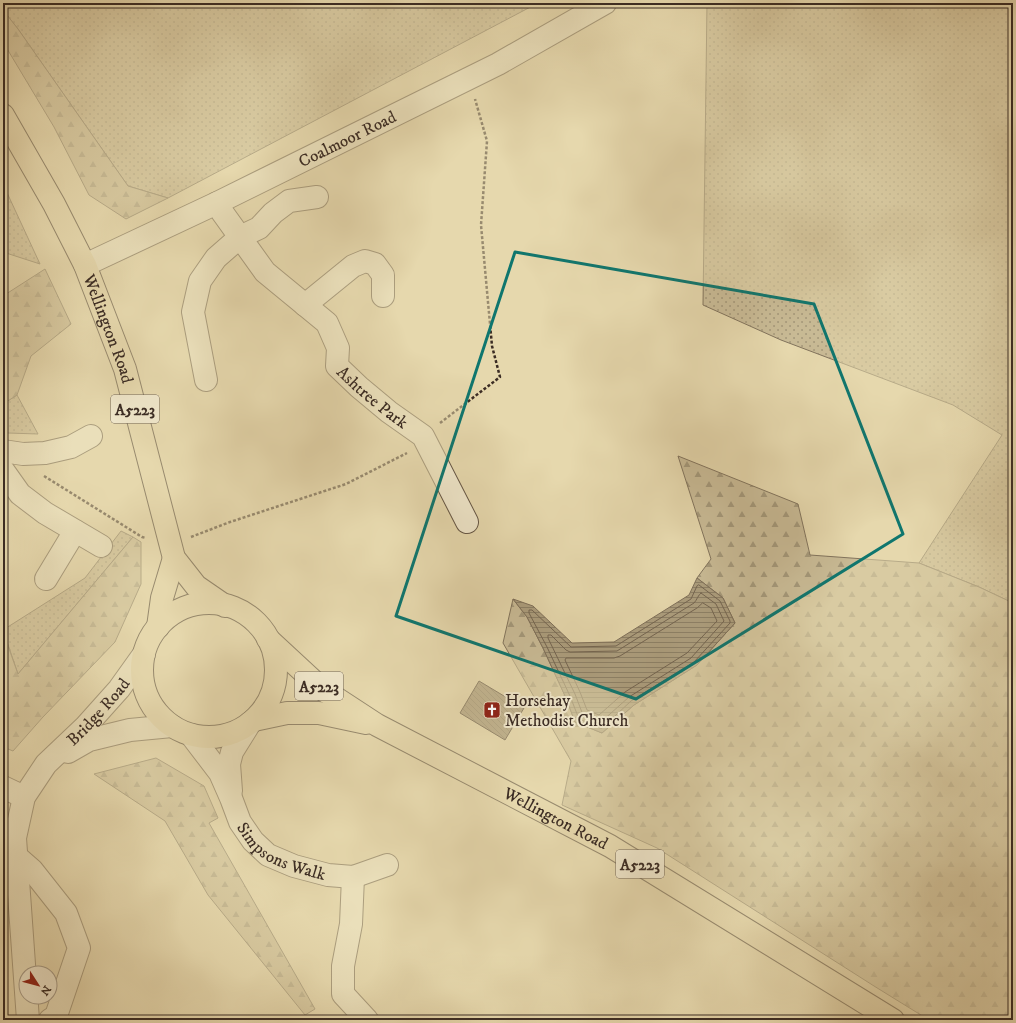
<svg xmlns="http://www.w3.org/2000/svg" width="1016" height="1023" viewBox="0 0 1016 1023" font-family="'IM FELL DW Pica',serif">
  <defs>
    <pattern id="grass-dots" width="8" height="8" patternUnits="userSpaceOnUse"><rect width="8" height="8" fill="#c9bb96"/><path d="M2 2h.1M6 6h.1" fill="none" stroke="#a4987a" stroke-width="1.8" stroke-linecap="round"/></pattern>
    <pattern id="forest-firs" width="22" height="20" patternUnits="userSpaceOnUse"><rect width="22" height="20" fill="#c9bb96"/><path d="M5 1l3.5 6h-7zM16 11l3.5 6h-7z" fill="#a4987a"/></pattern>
    <pattern id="water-rules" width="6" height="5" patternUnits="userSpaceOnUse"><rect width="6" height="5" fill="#ac9e7e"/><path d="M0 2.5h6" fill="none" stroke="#8d8167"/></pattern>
    <pattern id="building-back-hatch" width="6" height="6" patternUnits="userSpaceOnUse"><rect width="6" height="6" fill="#94856b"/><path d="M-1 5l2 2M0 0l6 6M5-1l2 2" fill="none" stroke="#7a6d58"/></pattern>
  </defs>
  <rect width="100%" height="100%" fill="#e6d8ad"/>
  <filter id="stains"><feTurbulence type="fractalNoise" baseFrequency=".005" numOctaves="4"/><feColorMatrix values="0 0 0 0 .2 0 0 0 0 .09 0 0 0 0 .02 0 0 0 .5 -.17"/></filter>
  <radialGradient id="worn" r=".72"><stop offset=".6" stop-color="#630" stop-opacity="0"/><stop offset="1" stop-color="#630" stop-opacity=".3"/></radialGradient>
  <g fill="url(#grass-dots)" stroke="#82745d">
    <path d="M3 3H538L168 198 128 186 18 29 3 10Z"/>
    <path d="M707 3H1013V603L979 587 919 563 1002 435 953 405 781 340 703 305Z"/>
    <path d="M3 184 40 264 3 252Z"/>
    <path d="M17 395 38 434 8 433 3 430V404Z"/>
    <path d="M121 531 133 537 18 674 3 630 85 578Z"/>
  </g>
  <g fill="url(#forest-firs)" stroke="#82745d">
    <path d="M3 10 18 29 128 186 168 198 126 219 89 195 54 127 3 42Z"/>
    <path d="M45 269 71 324 31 356 17 395 3 404V296Z"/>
    <path d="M678 456 798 504 810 555 919 563 979 587 1013 603V1020H929L874 986 657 848 562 805 571 761 503 643 513 599 527 617 543 648 566 698 575 722 602 733 634 705 697 665 735 623 723 598 697 578 711 559Z"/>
    <path d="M133 537 141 542V584L115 642 43 717 13 751 3 747V632L18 674Z"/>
    <path d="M156 758 204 786 218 818 209 823 315 1009 305 1015 208 895 165 821 94 774Z"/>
  </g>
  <path fill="url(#water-rules)" stroke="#7f705a" d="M697 578 723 598 735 623 697 665 634 705 602 733 575 722 566 698 543 648 527 617 513 599 533 606 572 643 614 642 689 595Z"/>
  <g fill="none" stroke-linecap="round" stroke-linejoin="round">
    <g stroke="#746551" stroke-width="1">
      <path d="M699 585 720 601 730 621V623L694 662 631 701 602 728H600L579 719 570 696 547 647 529 613V610H532L571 647 616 646 691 599 697 586Z"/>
      <path d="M701 593 716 604 724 621 691 658 629 697 601 722H599L583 715 575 694 548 638V635H551L566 650 570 652 617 651 694 603C697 600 698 595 701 593Z"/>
      <path d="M703 603 711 608 717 621 687 653 625 692 599 715 587 710 580 692 565 660 566 658H614L620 656 697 608Z"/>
    </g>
  </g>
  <path fill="url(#building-back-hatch)" stroke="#3b2c24" d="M479 681 524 708 505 740 460 713Z"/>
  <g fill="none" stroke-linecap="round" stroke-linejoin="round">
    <g stroke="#665746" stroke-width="24">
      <g id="minor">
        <path id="s1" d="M217 203 222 212 265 272 327 323 338 348 337 366 359 387 389 412 423 436 467 522"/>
        <path id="s2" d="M85 265 217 203 498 64 605 3"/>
        <path d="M305 305 353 266 365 261 375 264 383 275V296"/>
        <path d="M206 380 193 312 200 281 216 258 240 237 259 228 273 213 289 201 317 197"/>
        <path d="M3 451 23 454 45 453 71 447 91 436"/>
        <path d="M3 470 20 494 45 513 101 546"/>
        <path d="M46 579 75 531"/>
        <path id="s3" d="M191 735 220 773 231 798 240 822 253 841 268 855 294 866 328 875 353 877 387 865"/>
        <path d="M68 752 89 740 130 730 172 726"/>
        <path d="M3 787 24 797"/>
        <path d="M231 791 229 764 232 752 250 723"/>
        <path d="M16 856 32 870 66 913 79 948 56 1016 50 1020"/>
        <path d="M353 877 351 924 343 966V994L367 1020"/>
        <path id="s4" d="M28 1020 15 838 24 797 46 764 85 727 119 689 144 654"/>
      </g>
    </g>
    <g stroke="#3b2c24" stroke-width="24">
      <g id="major">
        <path id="s5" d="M3 115 54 204 85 265 125 369 174 558 196 586 225 606"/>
        <circle cx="209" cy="670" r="67"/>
        <path d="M158 627 162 598 174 558"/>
        <path id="s6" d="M268 639 322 689 377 725 610 846 893 1020"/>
        <path d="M254 720 287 713H319L366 723"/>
      </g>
    </g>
    <g stroke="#3b2c24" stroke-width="2.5" stroke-dasharray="3 2" stroke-linecap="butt">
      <path d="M440 423 500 377 492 346 481 225 487 141 475 99"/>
      <path d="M44 476 142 537 146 538"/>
      <path d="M191 537 230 522 346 484 407 453"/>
    </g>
    <use href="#minor" stroke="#efe6ca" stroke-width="22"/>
    <use href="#major" stroke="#e6d8ad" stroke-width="22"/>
  </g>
  <path d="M0 0H1016V1023H0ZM515 252 814 304 903 534 636 699 396 616Z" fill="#e6d8ad" fill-opacity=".55" fill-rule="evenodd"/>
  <path fill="none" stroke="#0f766e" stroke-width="3" stroke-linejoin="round" d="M515 252 814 304 903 534 636 699 396 616Z"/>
  <defs>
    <g id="church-square" transform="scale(0.9)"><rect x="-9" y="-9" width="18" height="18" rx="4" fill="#8f2418" stroke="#efe6ca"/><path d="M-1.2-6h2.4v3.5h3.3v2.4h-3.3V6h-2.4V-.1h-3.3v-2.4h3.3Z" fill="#fff"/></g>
  </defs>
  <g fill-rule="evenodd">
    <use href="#church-square" x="492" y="710"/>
  </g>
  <g text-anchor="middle" stroke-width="4" stroke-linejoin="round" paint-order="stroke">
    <g fill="#efe6ca" stroke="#716456" stroke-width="1">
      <rect x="111" y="395" width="48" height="28" rx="3"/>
      <rect x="295" y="672" width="48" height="28" rx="3"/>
      <rect x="616" y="850" width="48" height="28" rx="3"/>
    </g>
    <g font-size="16" font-weight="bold" fill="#3b2c24">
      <text x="135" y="415">A5223</text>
      <text x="319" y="692">A5223</text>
      <text x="640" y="870">A5223</text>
    </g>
    <g font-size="17" fill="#3b2c24" stroke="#efe6ca">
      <text dy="6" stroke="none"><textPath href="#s2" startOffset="291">Coalmoor Road</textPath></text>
      <text dy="6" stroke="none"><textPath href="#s5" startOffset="239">Wellington Road</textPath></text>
      <text dy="6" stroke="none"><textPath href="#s1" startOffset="257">Ashtree Park</textPath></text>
      <text dy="6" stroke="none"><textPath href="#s4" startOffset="338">Bridge Road</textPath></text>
      <text dy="6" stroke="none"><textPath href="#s6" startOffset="341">Wellington Road</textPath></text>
      <text dy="6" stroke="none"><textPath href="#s3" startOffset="154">Simpsons Walk</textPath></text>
    </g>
    <g font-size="17" fill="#3b2c24" stroke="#efe6ca" text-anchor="start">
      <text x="505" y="706">Horsehay<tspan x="505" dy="20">Methodist Church</tspan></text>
    </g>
  </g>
  <rect width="1016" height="1023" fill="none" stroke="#e6d8ad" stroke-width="16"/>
  <rect x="4" y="4" width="1008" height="1015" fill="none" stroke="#3b2c24" stroke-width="2"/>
  <rect x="8" y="8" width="1000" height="1007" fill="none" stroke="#3b2c24"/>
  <g transform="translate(38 985) rotate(126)"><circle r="19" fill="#efe6ca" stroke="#a79c88"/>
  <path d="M0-3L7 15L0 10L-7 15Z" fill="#8f2418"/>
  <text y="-6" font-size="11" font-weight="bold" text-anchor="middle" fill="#3b2c24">N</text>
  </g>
  <rect width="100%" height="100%" filter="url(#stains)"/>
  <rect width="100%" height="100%" fill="url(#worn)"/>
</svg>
